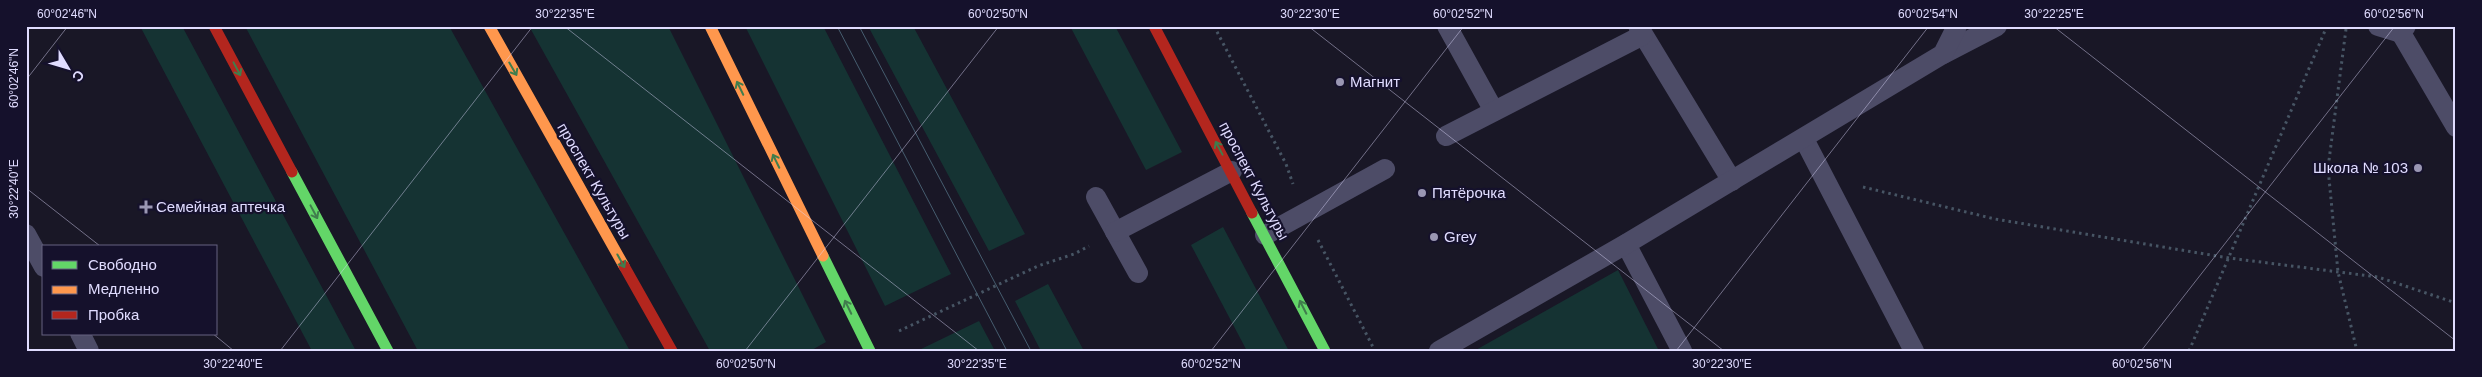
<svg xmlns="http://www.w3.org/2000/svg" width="2482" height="377" viewBox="0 0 2482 377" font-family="Helvetica,sans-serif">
  <rect width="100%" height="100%" fill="#191726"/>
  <g fill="#153333">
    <path d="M140 26H182L356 351H312Z"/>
    <path d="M245 26H449L630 351H418Z"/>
    <path d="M529 26H668L826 342 810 351H710Z"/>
    <path d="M745 26H823L951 274 885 306Z"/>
    <path d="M868 26H913L1025 234 989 251Z"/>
    <path d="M1070 26H1115L1182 152 1146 170Z"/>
    <path d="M1223 227 1289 351H1247L1191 245Z"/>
    <path d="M1618 270 1659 351H1474Z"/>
    <path d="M1048 284 1084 351H1041L1015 301Z"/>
    <path d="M979 321 995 351H917Z"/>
  </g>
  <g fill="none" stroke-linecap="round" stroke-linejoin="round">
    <g stroke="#475564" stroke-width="3" stroke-dasharray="2.5 4" stroke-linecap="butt">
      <path d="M1214 26 1286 164 1293 184"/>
      <path d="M2346 29 2328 168 2338 272 2357 351"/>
      <path d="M1863 187 1995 219 2229 258 2378 277 2456 303"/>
      <path d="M1318 240 1375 351"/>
      <path d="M899 331 1038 266 1074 254 1089 246"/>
      <path d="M2189 351 2327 26"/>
    </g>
    <g stroke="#4d4c67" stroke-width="20">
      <path d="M1447 26 1494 111"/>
      <path d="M1638 26 1732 181"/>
      <path d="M2378 26 2401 33"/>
      <path d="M2406 26 2401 33 2456 127"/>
      <path d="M1943 54 1997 26"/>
      <path d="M1446 136 1643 35"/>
      <path d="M1804 139 1914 351"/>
      <path d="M1096 197 1138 273"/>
      <path d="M1115 232 1232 171"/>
      <path d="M26 234 44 267"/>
      <path d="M1265 235 1385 169"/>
      <path d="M1626 244 1682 351"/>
      <path d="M80 333 89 351"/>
      <path d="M1439 351 1626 244 1943 54 1957 26"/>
    </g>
    <g stroke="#63d668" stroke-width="11">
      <path d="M292 172 388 351"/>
      <path d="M1252 213 1325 351"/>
      <path d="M823 256 870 351"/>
    </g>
    <g stroke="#ff974d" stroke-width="11">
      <path d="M489 26 624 266"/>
      <path d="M710 26 823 256"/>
    </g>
    <g stroke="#b3261e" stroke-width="11">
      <path d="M214 26 292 172"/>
      <path d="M1154 26 1252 213"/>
      <path d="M624 266 672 351"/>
    </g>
    <g stroke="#465d6f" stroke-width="1">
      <path d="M837 26 1007 351"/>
      <path d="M859 26 1031 351"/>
    </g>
  </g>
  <defs><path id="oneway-shaft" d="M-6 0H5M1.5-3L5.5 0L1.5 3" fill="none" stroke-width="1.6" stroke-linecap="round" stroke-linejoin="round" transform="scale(1.25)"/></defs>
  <g stroke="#407d4d">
    <use href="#oneway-shaft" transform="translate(237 69) rotate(62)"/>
    <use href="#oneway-shaft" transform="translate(513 69) rotate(60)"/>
    <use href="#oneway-shaft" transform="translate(740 88) rotate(-116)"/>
    <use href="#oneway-shaft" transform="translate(1219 148) rotate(-118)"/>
    <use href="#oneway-shaft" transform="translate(776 161) rotate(-116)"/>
    <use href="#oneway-shaft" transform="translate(314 212) rotate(62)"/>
    <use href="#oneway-shaft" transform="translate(621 261) rotate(61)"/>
    <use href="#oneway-shaft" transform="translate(848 307) rotate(-116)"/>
    <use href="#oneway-shaft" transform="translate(1303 307) rotate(-117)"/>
  </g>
  <path fill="none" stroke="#e0dcff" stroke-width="1" stroke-opacity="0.45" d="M564 26 979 351M1308 26 1724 351M2053 26 2456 341M26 80 68 26M26 188 100 246M212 333 234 351M280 351 533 26M745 351 999 26M1211 351 1464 26M1676 351 1929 26M2141 351 2395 26"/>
  <g fill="#9a97b3" stroke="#15112c" stroke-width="2">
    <circle cx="1340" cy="82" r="5"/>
    <circle cx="2418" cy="168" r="5"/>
    <circle cx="1422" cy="193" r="5"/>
    <path d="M143.5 199.5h5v5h5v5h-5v5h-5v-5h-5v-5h5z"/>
    <circle cx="1434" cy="237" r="5"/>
  </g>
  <g text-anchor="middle" stroke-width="4.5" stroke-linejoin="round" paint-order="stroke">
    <g font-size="15" fill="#e0dcff" stroke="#15112c" text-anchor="start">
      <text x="1350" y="87">Магнит</text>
      <text x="2408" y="173" text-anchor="end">Школа № 103</text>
      <text x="1432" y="198">Пятёрочка</text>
      <text x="156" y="212">Семейная аптечка</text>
      <text x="1444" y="242">Grey</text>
    </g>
    <g font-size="15" fill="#e0dcff" stroke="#15112c">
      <text transform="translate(594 181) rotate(60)" y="5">проспект Культуры</text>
      <text transform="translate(1254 181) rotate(62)" y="5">проспект Культуры</text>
    </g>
  </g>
  <rect width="2482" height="377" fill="none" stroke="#15112c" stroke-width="55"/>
  <rect x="42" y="245" width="175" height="90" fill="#15112c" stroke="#666280"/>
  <rect x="52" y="261" width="25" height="8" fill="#63d668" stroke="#666280"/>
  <text x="88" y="270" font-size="15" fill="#e0dcff">Свободно</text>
  <rect x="52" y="286" width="25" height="8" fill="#ff974d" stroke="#666280"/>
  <text x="88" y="294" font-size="15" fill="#e0dcff">Медленно</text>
  <rect x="52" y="311" width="25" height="8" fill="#b3261e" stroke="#666280"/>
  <text x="88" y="320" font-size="15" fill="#e0dcff">Пробка</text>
  <g transform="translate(68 68) rotate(128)" stroke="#15112c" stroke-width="4" paint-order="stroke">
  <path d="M0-4L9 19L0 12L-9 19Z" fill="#e0dcff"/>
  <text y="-8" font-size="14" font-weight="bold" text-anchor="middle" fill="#e0dcff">С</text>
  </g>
  <rect x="28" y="28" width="2426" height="322" fill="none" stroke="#e0dcff" stroke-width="2"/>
  <g font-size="12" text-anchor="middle" fill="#e0dcff">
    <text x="67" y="18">60°02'46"N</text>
    <text x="565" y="18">30°22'35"E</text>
    <text x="998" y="18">60°02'50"N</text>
    <text x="1310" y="18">30°22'30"E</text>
    <text x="1463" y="18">60°02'52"N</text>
    <text x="1928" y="18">60°02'54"N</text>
    <text x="2054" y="18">30°22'25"E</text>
    <text x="2394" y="18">60°02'56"N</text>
    <text transform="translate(14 78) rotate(-90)" y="4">60°02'46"N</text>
    <text transform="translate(14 189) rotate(-90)" y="4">30°22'40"E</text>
    <text x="233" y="368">30°22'40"E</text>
    <text x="746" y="368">60°02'50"N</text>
    <text x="977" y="368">30°22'35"E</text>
    <text x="1211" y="368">60°02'52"N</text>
    <text x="1722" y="368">30°22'30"E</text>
    <text x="2142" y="368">60°02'56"N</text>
  </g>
</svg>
